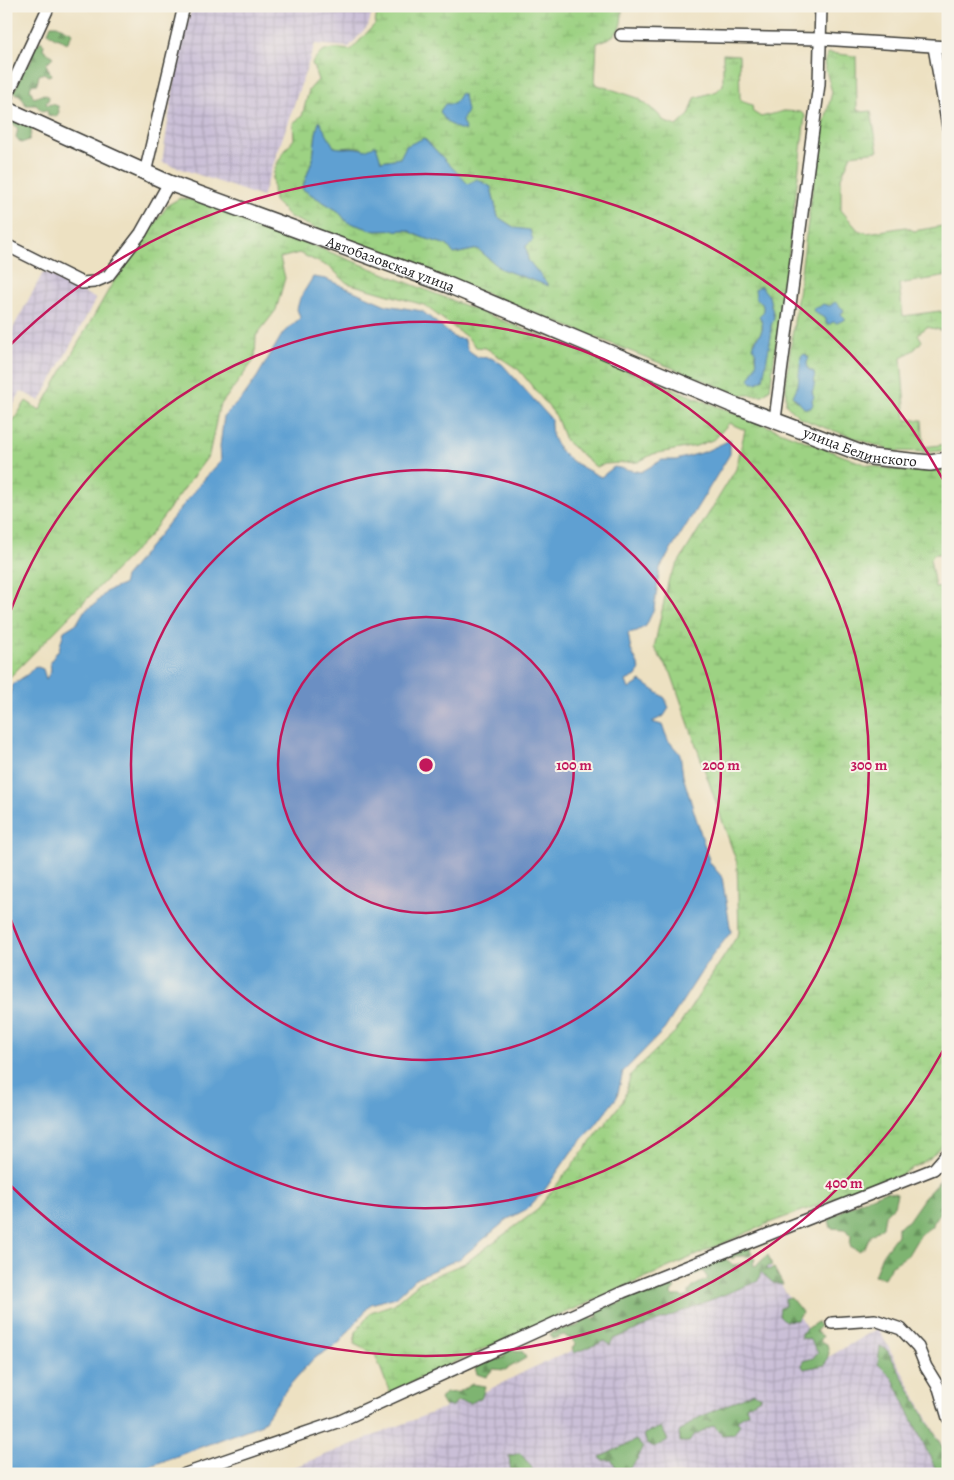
<svg xmlns="http://www.w3.org/2000/svg" width="954" height="1480" viewBox="0 0 954 1480" font-family="Alegreya,serif">
  <defs>
    <pattern id="industrial-grid" width="8" height="8" patternUnits="userSpaceOnUse" patternTransform="scale(1.25)"><rect width="8" height="8" fill="#cabfd7"/><path d="M0 4h8M4 0v8" fill="none" stroke="#ada4b8"/></pattern>
    <pattern id="forest-firs" width="22" height="20" patternUnits="userSpaceOnUse" patternTransform="scale(1.25)"><rect width="22" height="20" fill="#7eb471"/><path d="M5 1l3.5 6h-7zM16 11l3.5 6h-7z" fill="#66925c"/></pattern>
    <pattern id="wetland-marsh" width="20" height="14" patternUnits="userSpaceOnUse" patternTransform="scale(1.25)"><rect width="20" height="14" fill="#9dd283"/><path d="M1 5h8M5 5V1M11 12h8M15 12V8" fill="none" stroke="#87b471"/></pattern>
  </defs>
  <rect width="100%" height="100%" fill="#f7f3e8"/>
  <filter id="ink" filterUnits="userSpaceOnUse"><feTurbulence type="fractalNoise" baseFrequency=".02" numOctaves="2"/><feDisplacementMap in="SourceGraphic" scale="10" xChannelSelector="R" yChannelSelector="G"/><feConvolveMatrix kernelMatrix="1 2 1 2 8 2 1 2 1" color-interpolation-filters="sRGB"/></filter>
  <filter id="wash" filterUnits="userSpaceOnUse"><feTurbulence type="fractalNoise" baseFrequency=".0096" numOctaves="4" result="noise"/><feDisplacementMap in="SourceGraphic" scale="20" xChannelSelector="R" yChannelSelector="G"/><feGaussianBlur stdDeviation="1.12" result="paint"/><feColorMatrix in="noise" values="0 0 0 0 0 0 0 0 0 0 0 0 0 0 0 0 0 1.4 0 .05"/><feComposite in="paint" operator="in"/></filter>
  <g filter="url(#wash)">
    <rect width="100%" height="100%" fill="#ede1c2"/>
    <g fill="url(#industrial-grid)">
      <path d="M192 6H374L368 26 349 47 315 44 262 197 162 162 178 56Z"/>
      <path d="M44 271 96 299 40 401 21 391 6 419V341Z"/>
      <path d="M769 1264 825 1359 878 1328 948 1456V1474H277L484 1392 530 1369Z"/>
    </g>
    <g fill="url(#forest-firs)" stroke="#4d6846" fill-rule="evenodd">
      <path d="M51 25H57L73 33 67 43C60 38 53 39 48 32Z"/>
      <path d="M41 41 44 45 43 49 53 57 46 64 51 75 48 76 44 73 39 75 37 84 31 85 30 89 34 98 44 94 48 96 49 99 46 103 47 105 52 104 58 106 59 112 56 117 48 115 47 110 42 111 36 105H26L21 96 14 92 26 65H29L32 59 30 57 36 45Z"/>
      <path d="M6 114 33 126 29 140 21 143 16 137 18 129 9 121 6 127Z"/>
      <path d="M948 1171V1199L943 1208 931 1227 920 1235 908 1255 891 1266 884 1278 874 1276 882 1255 897 1235V1228L908 1221 924 1198Z"/>
      <path d="M886 1191 897 1194 894 1206 885 1215 883 1227 870 1236 865 1247 859 1251 850 1246 851 1236 845 1229 831 1228 829 1220C845 1206 867 1199 886 1191Z"/>
      <path d="M751 1246 750 1251 752 1254 750 1256H735L733 1259 728 1256 726 1259 733 1265 745 1263 752 1257 755 1259 753 1265 757 1266 759 1263 768 1255 772 1265 766 1267 767 1270 774 1268 783 1285 773 1283 761 1272 758 1281 613 1339 610 1345 605 1341 574 1353 572 1348 576 1345 571 1338H568L564 1335 552 1339 550 1334 558 1330 577 1326 589 1316 591 1319 598 1316 596 1311 613 1303 616 1305C645 1289 682 1268 715 1262L719 1253ZM703 1271 708 1279 694 1286 689 1292V1296L683 1298 681 1296H672L671 1293 675 1288 672 1286 673 1283 677 1284 686 1278Z"/>
      <path d="M791 1298 802 1312 797 1320 785 1321 779 1315 780 1308 785 1306V1299Z"/>
      <path d="M817 1322 820 1326 816 1332 823 1336 820 1341 827 1344 829 1353 825 1365 804 1369 802 1366 803 1361 813 1358 818 1352 809 1339 801 1338V1333Z"/>
      <path d="M880 1346 887 1350 948 1457V1474H938L893 1379 878 1364Z"/>
      <path d="M509 1349 523 1352 526 1358 505 1370 493 1369 486 1377 477 1374 475 1368 487 1361 501 1359Z"/>
      <path d="M472 1384 485 1386 482 1397 471 1403 457 1401 452 1407 444 1406 440 1399 445 1393 459 1392Z"/>
      <path d="M753 1393 762 1397 746 1406 748 1413 737 1420 740 1424 734 1434 722 1435 714 1425 694 1435 689 1442H680L679 1432 698 1418Z"/>
      <path d="M661 1427 668 1440 655 1447 647 1444 644 1434Z"/>
      <path d="M636 1440 643 1448 638 1458 626 1473 617 1469 612 1460H602L600 1457Z"/>
      <path d="M520 1453 530 1465 535 1474 511 1473 509 1456Z"/>
    </g>
    <g fill="url(#wetland-marsh)" stroke="#5c7750" fill-rule="evenodd">
      <path d="M378 6H622C622 30 620 35 597 43L595 84 638 98 657 113 665 122 677 126 689 115 695 98 717 91 723 85V54L739 55 740 98 744 102 752 105 753 112 761 117 784 111 801 112 805 116 787 268 770 389 763 395H740L462 284 333 236 290 217 274 201C274 194 272 183 273 177 275 163 285 150 294 139L293 123 302 116 309 90 318 80 312 63C322 47 334 48 351 50L375 24ZM319 122 334 147C343 149 345 147 355 147 364 147 374 156 381 161L400 158 424 138 468 185 491 187 498 217 515 228 526 246 528 260 548 285 501 269 478 249 455 254 447 245 421 237 407 230 375 231 347 222 338 211 302 189 313 158 316 133ZM769 296 774 317 771 326V337L757 383 754 371 757 365 754 341C762 332 765 328 759 316L764 311 762 303 756 297Z"/>
      <path d="M828 53 856 56 857 110 863 112 871 111 878 151 851 155 841 178V210L858 230 867 233 906 227 914 231 948 225V276L899 284 903 316 940 311 948 315V328L944 331 927 327 918 334 922 341 915 349 901 358 906 420H922L924 447 948 444V450L929 452 892 451 812 423 799 417 786 404V380L818 149 832 92 824 63ZM805 354 808 369 814 372C815 382 812 390 812 400 803 403 799 405 793 397L798 385Z"/>
      <path d="M180 198 201 202C423 287 642 378 864 464 892 470 920 474 948 469V554H935L930 559 935 587 948 586V669L942 689 948 690V711L941 716 948 725V1139L931 1157 901 1175 769 1223 461 1359 390 1393 375 1354 354 1344 356 1332 371 1312 394 1304 420 1282 465 1263 536 1211 623 1101 631 1074 675 1032 739 933 737 863 671 673 654 648 669 578 736 469 745 430 729 423 715 439 696 446 653 454 638 462 605 464 596 467 565 440 556 416 519 370 486 348 476 347 468 338 424 305 347 283 331 268 299 253 280 258 285 278 276 310 256 336 255 359 219 407 209 455 150 535 6 681V432L26 401 40 410 112 284 168 205Z"/>
    </g>
    <g fill="#5fa0d2" stroke="#3e5e77">
      <path d="M461 93 464 95 467 111 462 121 466 131C454 128 444 122 440 111L445 104H454Z"/>
      <path d="M319 121 334 147C347 150 352 145 365 150L376 145 381 161 400 158 406 146 424 138 468 184 477 179 491 187 498 217 515 228 530 230 533 240 526 246 528 260 549 286 501 269 478 249 454 254 447 245 421 237 407 230 375 231 347 222 338 211 302 189 313 158 316 133Z"/>
      <path d="M313 277 326 279 386 305 422 311 455 338 464 339 468 350 478 357 491 358 502 364 551 419C549 453 576 464 601 477L614 467 641 472 662 460H676L704 452 730 440V454L660 568 654 609 646 626 637 631 628 633 631 650 640 669 636 676 626 681 629 689 641 681 665 698 669 708 664 716 652 722 662 725 668 740 680 754 683 776 710 863 722 877 731 932 709 960 664 1030 623 1072 617 1097 595 1126 572 1151 544 1191 527 1209 508 1219 461 1258 416 1278 396 1297 371 1304 339 1343 313 1359 288 1387 262 1424 129 1474H6V698L9 696 13 684 28 674 35 666 43 669 46 679 51 671 50 662 59 649 64 631 77 623 84 611 95 604 107 591 123 585 125 577 206 477 221 461 220 446 224 416 243 397 257 377 283 333 300 318 297 309 300 298Z"/>
      <path d="M761 286 769 296 774 317 771 326V337L763 379 757 383H752L749 379C756 368 760 359 753 347 757 332 768 334 759 316L764 311 762 303 756 298 755 289Z"/>
      <path d="M835 302 844 310 841 314 846 319 837 323 833 322 830 324H826V319L814 312 813 308 819 307 823 304 830 306Z"/>
      <path d="M805 354 809 358 807 363 808 369 814 372C815 379 815 386 812 392L814 397 812 400 813 404 811 408H804L793 396 798 385 801 356Z"/>
    </g>
  </g>
  <g filter="url(#ink)">
    <g fill="none" stroke-linecap="round" stroke-linejoin="round">
      <g stroke="#3b3a35" stroke-width="14">
        <g id="minor">
          <path d="M621 35 821 39 948 47"/>
          <path d="M934 47 948 127"/>
          <path d="M6 98 49 6"/>
          <path d="M145 173 184 6"/>
          <path d="M6 245 82 283 94 282 108 276 141 233 169 183"/>
          <path d="M775 419 819 84 821 6"/>
          <path d="M832 1323 875 1320 901 1329 918 1347 926 1367 939 1388 948 1418"/>
          <path d="M185 1474 340 1421 623 1292 934 1169 948 1153"/>
        </g>
      </g>
      <g stroke="#3b3a35" stroke-width="18">
        <g id="tertiary">
          <path id="s1" d="M6 109 169 183 448 285 731 404 871 457 930 463 948 460"/>
        </g>
      </g>
      <use href="#minor" stroke="#fff" stroke-width="11"/>
      <use href="#tertiary" stroke="#fff" stroke-width="15"/>
    </g>
  </g>
  <circle cx="426" cy="765" r="148" fill="#c2185b" fill-opacity=".12"/>
  <g fill="none" stroke="#c2185b" stroke-width="2.5">
    <circle cx="426" cy="765" r="148"/>
    <circle cx="426" cy="765" r="295"/>
    <path d="M7 621A443 443 0 1 1 7 909"/>
    <path d="M945 1047A591 591 0 0 1 8 1183M8 347A591 591 0 0 1 945 483"/>
  </g>
  <g text-anchor="middle" stroke-width="4" stroke-linejoin="round" paint-order="stroke">
    <g font-size="15" fill="#1c1c1c" stroke="#f7f3e8">
      <text dy="5" stroke="none"><textPath href="#s1" startOffset="415">Автобазовская улица</textPath></text>
      <text dy="5" stroke="none"><textPath href="#s1" startOffset="920">улица Белинского</textPath></text>
    </g>
  </g>
  <circle cx="426" cy="765" r="8" fill="#c2185b" stroke="#f7f3e8" stroke-width="2.5"/>
  <g font-size="15" text-anchor="middle" font-weight="bold" fill="#c2185b" stroke="#f7f3e8" stroke-width="4" stroke-linejoin="round" paint-order="stroke">
    <text x="574" y="770">100 m</text>
    <text x="721" y="770">200 m</text>
    <text x="869" y="770">300 m</text>
    <text x="844" y="1188">400 m</text>
  </g>
  <rect width="954" height="1480" fill="none" stroke="#f7f3e8" stroke-width="25"/>
</svg>
